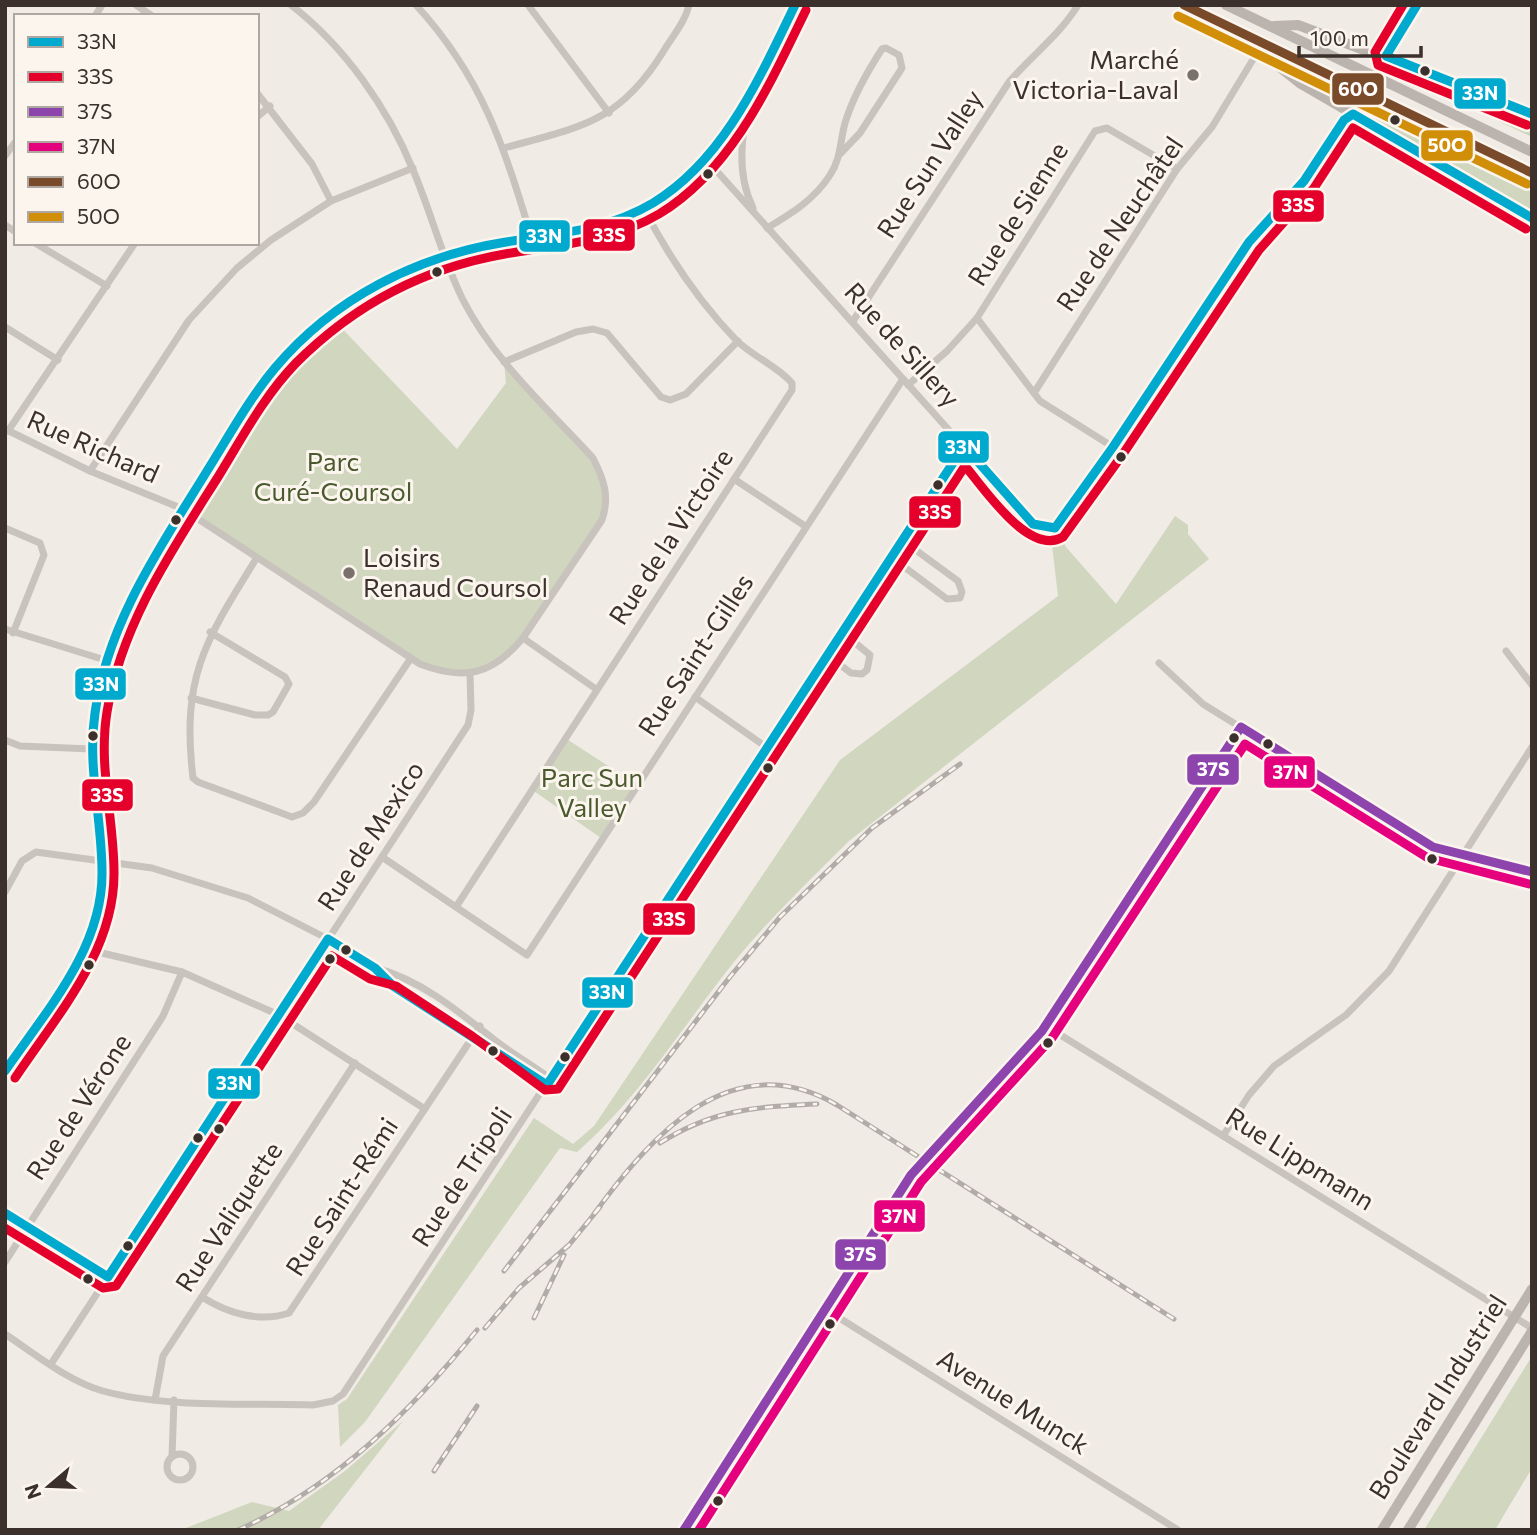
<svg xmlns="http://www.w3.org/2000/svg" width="1537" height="1535" viewBox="0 0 1537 1535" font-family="Commissioner,sans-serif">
  <rect width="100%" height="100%" fill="#f0ebe5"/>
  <g fill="#d1d6bf">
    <path d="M1394 68 1529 121 1532 137 1393 71Z"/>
    <path d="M1318 82 1352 98 1353 104 1347 105Z"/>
    <path d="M1376 113 1483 164 1532 192V210L1373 118Z"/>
    <path d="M333 319 457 449 506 383 504 362 593 458 606 489 602 520 509 656 470 674 420 664 183 509 254 397 313 328Z"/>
    <path d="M1175 516 1188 525V534L1209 559 849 841C810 880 769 919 734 962 683 1026 639 1098 577 1152L560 1148 365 1422 340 1447 338 1405 347 1399 534 1118 573 1144 594 1126 840 760 1058 596 1050 528H1055L1066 547 1116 604Z"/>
    <path d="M565 738 636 784 601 838 531 789Z"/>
    <path d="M1532 1356V1468L1495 1530H1424Z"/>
    <path d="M403 1421 318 1530H181L252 1502 289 1511 345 1471Z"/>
  </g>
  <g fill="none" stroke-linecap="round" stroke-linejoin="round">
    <g stroke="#c9c3be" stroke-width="7">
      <path d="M136 5 152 16"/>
      <path d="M416 5C483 78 504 147 532 239"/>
      <path d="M528 5 609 113"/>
      <path d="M95 16 102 5"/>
      <path d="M1377 77 1390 47 1417 5"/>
      <path d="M257 93 312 164 331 201"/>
      <path d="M751 97C741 134 736 173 753 208"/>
      <path d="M257 117 270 106"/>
      <path d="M504 148C580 127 619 123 663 52 672 37 685 22 689 5"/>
      <path d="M5 156 16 141"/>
      <path d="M705 158 1033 524 1050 528 1060 523 1249 242 1304 181 1346 117 1362 108 1369 94"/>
      <path d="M5 225 16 232"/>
      <path d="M767 228C791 214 815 199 830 175 841 159 840 141 845 123 853 97 867 72 882 49L886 48 899 55 902 68 860 133 840 154"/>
      <path d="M35 243 107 286"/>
      <path d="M977 318 1040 401 1113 447"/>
      <path d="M853 321 1009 82C1032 55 1059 36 1078 5"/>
      <path d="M5 327 58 360"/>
      <path d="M504 362 576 332 593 329 607 333 661 397 670 400 686 394 738 341"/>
      <path d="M908 385 947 351 977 318 1095 131 1107 128 1177 169"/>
      <path d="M1034 393 1177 169 1212 127 1263 43"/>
      <path d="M5 429 90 471 183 509 420 664C464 681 492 675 523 638L602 520C610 496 604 480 593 458 547 408 493 360 462 298 442 257 431 212 413 170 388 108 344 46 291 5"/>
      <path d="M8 431 135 243"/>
      <path d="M90 471 189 320 237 268 271 240 331 201 413 168"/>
      <path d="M734 479 805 526"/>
      <path d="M5 528 40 543 44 555 13 633"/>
      <path d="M891 557 947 599 960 598 962 592 958 581 902 540"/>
      <path d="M256 559C205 641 181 677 193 778L198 782 292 817 303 813 314 802 411 658"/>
      <path d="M5 629 105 660"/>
      <path d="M523 638 596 689"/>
      <path d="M1506 651 1532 685"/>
      <path d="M827 655 851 673 862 674 867 670 870 655 842 632"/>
      <path d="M1159 663 1203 704 1428 844 1532 872"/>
      <path d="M695 697 766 747"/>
      <path d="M191 698 255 715H268L273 712 289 684 285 677 210 632"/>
      <path d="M5 740 20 746 91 749"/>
      <path d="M382 857 527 955 903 379"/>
      <path d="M5 892 22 861 36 852 152 868 248 898 328 939 375 968 393 986 547 1085"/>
      <path d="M456 907 792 390V383C777 366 754 357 737 341 699 302 669 257 644 209"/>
      <path d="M85 949 182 972 279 1015 425 1109"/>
      <path d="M376 968C420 980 457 1010 492 1038 511 1053 532 1065 551 1079"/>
      <path d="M1046 1026 1532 1328"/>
      <path d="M5 1071C35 1025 82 969 97 915 112 860 89 804 91 749 95 642 153 558 207 471 231 432 254 390 285 357 338 302 403 262 478 247 548 232 618 236 676 186 732 139 763 70 795 5"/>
      <path d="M1223 1136 1249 1095 1274 1066 1346 1015 1389 971 1532 747"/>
      <path d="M5 1213 108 1277"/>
      <path d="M5 1262 163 1016 182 972"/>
      <path d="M202 1297C227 1313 259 1323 289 1313L480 1026"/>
      <path d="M825 1309 1178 1530"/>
      <path d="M5 1334C35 1354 68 1381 103 1391 164 1408 249 1403 313 1405L333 1401 343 1394 964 446"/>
      <path d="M51 1364 468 725 471 710 470 674"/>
      <path d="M155 1400 163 1356 355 1063"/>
      <circle cx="180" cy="1467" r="13"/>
      <path d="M172 1457 174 1400"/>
      <path d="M684 1530 911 1175 1042 1031 1241 727"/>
    </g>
    <g stroke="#bab3ae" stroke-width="10">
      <path d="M1183 5 1532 173"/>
      <path d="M1226 5 1532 152"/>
      <path d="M1274 26 1298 25 1532 114"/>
      <path d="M1263 43 1273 62 1301 84 1532 218"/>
      <path d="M1382 1530 1532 1289"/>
      <path d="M1408 1530 1532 1331"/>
    </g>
    <g stroke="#b1aca8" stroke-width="5">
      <g id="rail">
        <path d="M660 1143C713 1109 756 1107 817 1104"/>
        <path d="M594 1214C651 1136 731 1043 837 1105L1174 1319"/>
        <path d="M504 1271 729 978 780 917 872 828 960 764"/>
        <path d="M534 1318 564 1255"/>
        <path d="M485 1328 519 1288 569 1245 600 1207"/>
        <path d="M434 1471 477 1406"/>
        <path d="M238 1530C336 1486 411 1411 477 1330"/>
      </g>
    </g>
    <use href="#rail" stroke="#fbf5ee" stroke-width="2.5" stroke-dasharray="8" stroke-linecap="butt"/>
    <g stroke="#fbf5ee" stroke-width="14">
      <g id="bus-1">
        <path d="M1417 5 1386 56 1532 114"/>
        <path d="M5 1071C46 1011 103 948 102 872 102 818 87 767 95 713 107 623 161 546 207 471 229 436 249 399 275 368 334 298 417 256 506 242 556 234 608 230 653 203 724 160 760 77 795 5"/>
        <path d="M5 1213 108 1277 328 939 375 968 393 986 547 1085 964 446 1033 524 1055 528 1113 447 1249 242 1304 181 1344 120 1353 114 1532 218"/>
      </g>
    </g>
    <g stroke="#fbf5ee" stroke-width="14">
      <g id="bus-2">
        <path d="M1403 5 1375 52 1378 65 1527 125"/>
        <path d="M15 1078C57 1015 115 951 114 872 114 818 98 767 107 712 121 625 172 550 218 477 242 438 264 396 296 363 354 305 424 268 505 254 557 245 612 242 659 214 732 170 770 84 806 10"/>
        <path d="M5 1228 103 1288 116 1286 332 956 370 979 396 986 472 1036 545 1090 558 1089 965 466C985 489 1029 557 1063 537L1123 454 1259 250 1314 188 1353 128 1526 229"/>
      </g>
    </g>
    <g stroke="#fbf5ee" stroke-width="14">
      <path id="bus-3" d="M684 1530 911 1175 1042 1031 1241 727 1433 847 1532 872"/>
    </g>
    <g stroke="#fbf5ee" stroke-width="14">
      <path id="bus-4" d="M699 1530 921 1182 1052 1038 1245 744 1428 858 1529 884"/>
    </g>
    <g stroke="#fbf5ee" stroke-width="14">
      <path id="bus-5" d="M1184 5 1532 173"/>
    </g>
    <g stroke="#fbf5ee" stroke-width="14">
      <path id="bus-6" d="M1178 16 1527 184"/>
    </g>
    <use href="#bus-1" stroke="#00a9ce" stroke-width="9"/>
    <use href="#bus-2" stroke="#e4002b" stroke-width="9"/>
    <use href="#bus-3" stroke="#8e44ad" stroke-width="9"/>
    <use href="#bus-4" stroke="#e5007d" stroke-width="9"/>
    <use href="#bus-5" stroke="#7a4b2a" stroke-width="9"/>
    <use href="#bus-6" stroke="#d18e09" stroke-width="9"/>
  </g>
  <g fill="#3b302b" stroke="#fbf5ee" stroke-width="2.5">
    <circle cx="1425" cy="71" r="6"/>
    <circle cx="1395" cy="120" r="6"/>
    <circle cx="708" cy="174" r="6"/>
    <circle cx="437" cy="272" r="6"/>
    <circle cx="1121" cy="457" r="6"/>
    <circle cx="938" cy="485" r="6"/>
    <circle cx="176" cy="520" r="6"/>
    <circle cx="93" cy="736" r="6"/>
    <circle cx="1234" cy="738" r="6"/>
    <circle cx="1268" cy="744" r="6"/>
    <circle cx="768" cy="768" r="6"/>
    <circle cx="1432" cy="859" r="6"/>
    <circle cx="346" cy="950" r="6"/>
    <circle cx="330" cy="959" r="6"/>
    <circle cx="89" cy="965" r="6"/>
    <circle cx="1048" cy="1043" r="6"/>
    <circle cx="493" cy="1051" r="6"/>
    <circle cx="565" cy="1057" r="6"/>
    <circle cx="219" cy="1129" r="6"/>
    <circle cx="198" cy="1138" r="6"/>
    <circle cx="128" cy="1246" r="6"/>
    <circle cx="88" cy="1279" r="6"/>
    <circle cx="830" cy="1324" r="6"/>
    <circle cx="718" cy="1501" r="6"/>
  </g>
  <g fill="#7a716c" stroke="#fbf5ee" stroke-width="2.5">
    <circle cx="1193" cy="75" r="7"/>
    <circle cx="349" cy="573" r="7"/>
  </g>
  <g text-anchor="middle" stroke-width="6" stroke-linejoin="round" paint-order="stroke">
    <g font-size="26" fill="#3b302b" stroke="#fbf5ee" text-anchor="end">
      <text x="1179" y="69">Marché<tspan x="1179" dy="30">Victoria-Laval</tspan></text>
      <text x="363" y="567" text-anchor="start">Loisirs<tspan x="363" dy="30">Renaud Coursol</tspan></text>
    </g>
    <g font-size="26" fill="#3b302b" stroke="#fbf5ee">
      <text transform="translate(930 164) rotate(-57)" y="9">Rue Sun Valley</text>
      <text transform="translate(1018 214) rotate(-58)" y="9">Rue de Sienne</text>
      <text transform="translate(1120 224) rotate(-56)" y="9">Rue de Neuchâtel</text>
      <text transform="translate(902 345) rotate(48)" y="9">Rue de Sillery</text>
      <text transform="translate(93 447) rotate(24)" y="9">Rue Richard</text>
      <text transform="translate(671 537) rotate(-57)" y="9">Rue de la Victoire</text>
      <text transform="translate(696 655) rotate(-57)" y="9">Rue Saint-Gilles</text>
      <text transform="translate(371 836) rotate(-57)" y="9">Rue de Mexico</text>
      <text transform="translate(79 1107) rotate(-57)" y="9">Rue de Vérone</text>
      <text transform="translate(1300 1159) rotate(32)" y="9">Rue Lippmann</text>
      <text transform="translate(462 1177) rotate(-57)" y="9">Rue de Tripoli</text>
      <text transform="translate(342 1197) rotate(-57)" y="9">Rue Saint-Rémi</text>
      <text transform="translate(229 1217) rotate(-57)" y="9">Rue Valiquette</text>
      <text transform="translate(1438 1397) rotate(-58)" y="9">Boulevard Industriel</text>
      <text transform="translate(1013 1402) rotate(32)" y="9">Avenue Munck</text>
    </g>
    <g font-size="26" fill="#4a5a2e" stroke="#fbf5ee">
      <text x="333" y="471">Parc<tspan x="333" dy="30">Curé-Coursol</tspan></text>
      <text x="592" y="787">Parc Sun<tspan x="592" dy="30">Valley</tspan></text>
    </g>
  </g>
  <g stroke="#fbf5ee" stroke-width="2.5">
    <rect x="1331" y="72" width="54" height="34" rx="7" fill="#7a4b2a"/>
    <rect x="1453" y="77" width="54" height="33" rx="7" fill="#00a9ce"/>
    <rect x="1420" y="129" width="54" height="33" rx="7" fill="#d18e09"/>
    <rect x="1272" y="189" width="53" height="34" rx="7" fill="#e4002b"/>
    <rect x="582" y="218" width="54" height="34" rx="7" fill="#e4002b"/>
    <rect x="518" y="219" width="53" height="34" rx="7" fill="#00a9ce"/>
    <rect x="937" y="430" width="53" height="34" rx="7" fill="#00a9ce"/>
    <rect x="908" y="495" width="54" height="34" rx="7" fill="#e4002b"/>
    <rect x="74" y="667" width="53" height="34" rx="7" fill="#00a9ce"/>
    <rect x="1186" y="753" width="54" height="33" rx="7" fill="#8e44ad"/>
    <rect x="1263" y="755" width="53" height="34" rx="7" fill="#e5007d"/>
    <rect x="81" y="778" width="53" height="34" rx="7" fill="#e4002b"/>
    <rect x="642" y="902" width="54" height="34" rx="7" fill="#e4002b"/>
    <rect x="581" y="976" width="53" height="33" rx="7" fill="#00a9ce"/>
    <rect x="207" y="1067" width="54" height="33" rx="7" fill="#00a9ce"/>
    <rect x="873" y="1199" width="53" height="34" rx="7" fill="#e5007d"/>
    <rect x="834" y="1238" width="53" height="33" rx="7" fill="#8e44ad"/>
  </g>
  <g font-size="19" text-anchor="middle" font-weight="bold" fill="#fff">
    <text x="1358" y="96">60O</text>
    <text x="1480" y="100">33N</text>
    <text x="1447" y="152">50O</text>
    <text x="1298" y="212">33S</text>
    <text x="609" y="242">33S</text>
    <text x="544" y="243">33N</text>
    <text x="963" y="454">33N</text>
    <text x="935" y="519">33S</text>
    <text x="101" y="691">33N</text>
    <text x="1213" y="776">37S</text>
    <text x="1290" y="779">37N</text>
    <text x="107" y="802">33S</text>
    <text x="669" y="926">33S</text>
    <text x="607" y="999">33N</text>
    <text x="234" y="1090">33N</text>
    <text x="899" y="1223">37N</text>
    <text x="860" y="1261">37S</text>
  </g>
  <rect width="1537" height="1535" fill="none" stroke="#3b302b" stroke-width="14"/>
  <rect x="14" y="14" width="245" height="231" fill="#fbf5ee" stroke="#aea6a0" stroke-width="2"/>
  <rect x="28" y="37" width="35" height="10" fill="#00a9ce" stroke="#aea6a0" stroke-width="2"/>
  <text x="77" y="49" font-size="21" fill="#3b302b">33N</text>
  <rect x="28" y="72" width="35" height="10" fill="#e4002b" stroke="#aea6a0" stroke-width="2"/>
  <text x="77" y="84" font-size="21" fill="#3b302b">33S</text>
  <rect x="28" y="107" width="35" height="10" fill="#8e44ad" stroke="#aea6a0" stroke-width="2"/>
  <text x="77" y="119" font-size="21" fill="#3b302b">37S</text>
  <rect x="28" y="142" width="35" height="10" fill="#e5007d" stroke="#aea6a0" stroke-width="2"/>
  <text x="77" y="154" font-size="21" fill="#3b302b">37N</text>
  <rect x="28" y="177" width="35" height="10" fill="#7a4b2a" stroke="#aea6a0" stroke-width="2"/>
  <text x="77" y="189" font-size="21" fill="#3b302b">60O</text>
  <rect x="28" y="212" width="35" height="10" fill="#d18e09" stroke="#aea6a0" stroke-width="2"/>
  <text x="77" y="224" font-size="21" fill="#3b302b">50O</text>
  <g transform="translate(49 1486) rotate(251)" stroke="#fbf5ee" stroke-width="5" paint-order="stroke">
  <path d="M0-5L12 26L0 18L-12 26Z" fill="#3b302b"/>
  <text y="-10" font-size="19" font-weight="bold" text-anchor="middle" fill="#3b302b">N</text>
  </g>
  <path d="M1299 46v10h122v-10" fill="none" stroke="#3b302b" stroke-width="3.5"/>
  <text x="1310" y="46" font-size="21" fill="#3b302b" stroke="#fbf5ee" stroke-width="5" paint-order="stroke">100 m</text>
</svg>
